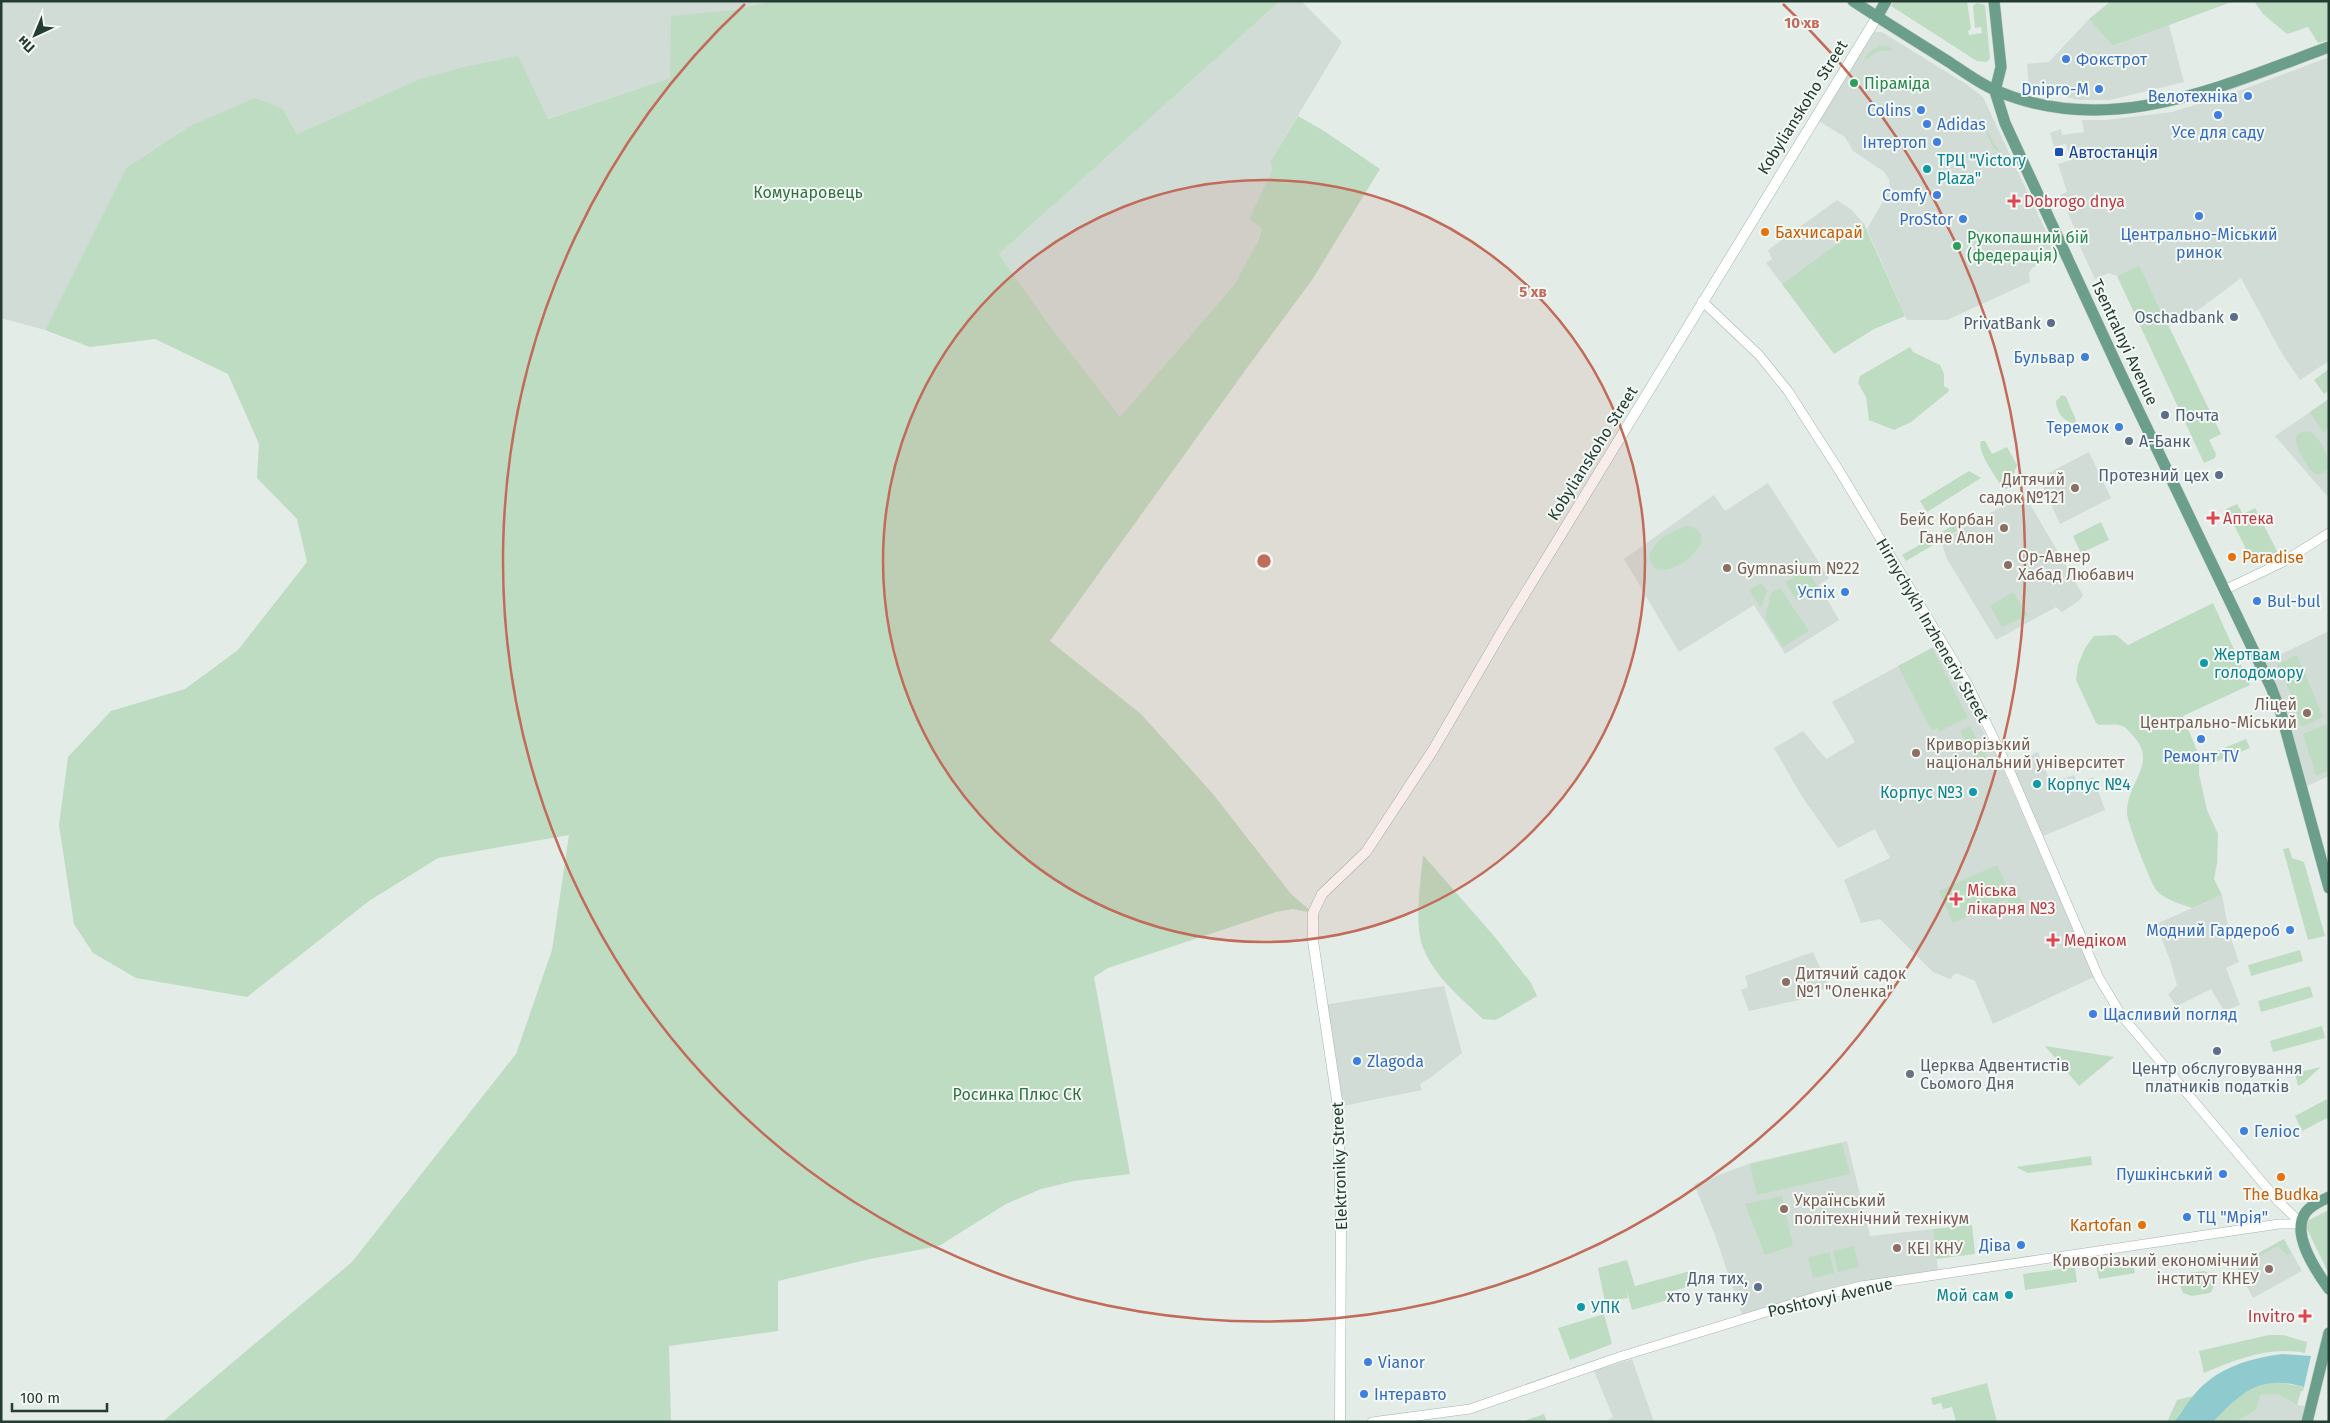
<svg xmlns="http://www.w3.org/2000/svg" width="2330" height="1423" viewBox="0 0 2330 1423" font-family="'Fira Sans',sans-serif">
  <rect width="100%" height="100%" fill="#e3ece7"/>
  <g fill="#d2dcd6">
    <path d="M1 1H771L733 10 670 78 547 119 417 80 297 134 283 109 188 127 126 168 45 330 1 318Z"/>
    <path d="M1280 1H1301L1342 42 1270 162 1274 169 1249 219 1262 229 1251 258 1235 284 1120 418 1047 322 999 254Z"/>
    <path d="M2089 19 2114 46 2169 25 2184 82 2110 100H2079L2029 88 2027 64 2049 62Z"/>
    <path d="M1875 32H1882L1966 84 1983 97 2057 255 2032 268 2029 273 2030 282 1947 320H1907L1867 229 1890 189 1889 179 1883 171 1853 151 1845 137 1817 120 1870 36Z"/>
    <path d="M2329 57V361L2300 380 2281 352 2241 278 2201 308 2169 326 2139 265 2117 276 2109 273 2095 279 2076 238 2078 236 2060 195 2067 192 2058 164 2071 160 2066 144 2054 147 2050 133 2061 129 2062 135 2084 132 2082 120H2106L2172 112 2228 95Z"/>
    <path d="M1837 200 1852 210 1864 224 1782 284 1766 263 1772 259 1768 250Z"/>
    <path d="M2329 399V498L2275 436Z"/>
    <path d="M2089 452 2111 498 2060 524 2039 478Z"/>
    <path d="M1768 483 1829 578 1819 585 1839 620 1785 654 1754 605 1679 652 1624 559 1714 495 1725 511Z"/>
    <path d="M2020 496 2027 499 2083 595 2080 600 2062 612 2056 607 1996 640 1947 559 1941 541Z"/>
    <path d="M2329 631V776L2307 786 2284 707 2265 662Z"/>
    <path d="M1937 645 1998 758 2094 977 1993 1024 1975 981 1956 973 1950 979 1933 972 1880 919 1861 923 1844 880 1890 858 1875 829 1838 848 1801 795 1774 748 1803 731 1826 759 1855 742 1832 702Z"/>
    <path d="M2038 752 2051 783 2074 775 2078 783 2093 777 2105 810 2041 837 2010 764Z"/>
    <path d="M2222 895 2229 932 2239 962 2226 968 2240 1005 2224 1011 2211 989 2177 1006 2168 995 2177 985 2170 960 2156 924Z"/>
    <path d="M1813 952 1829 987 1799 1000 1749 1011 1741 990 1748 987 1745 976Z"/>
    <path d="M1444 986 1462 1053 1430 1078 1420 1084 1422 1090 1338 1107 1323 1005Z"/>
    <path d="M1847 1141 1870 1236 1933 1229 1938 1271 1865 1282 1810 1294 1742 1315 1715 1235 1694 1184 1751 1163Z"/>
    <path d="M2284 1239 2302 1271 2253 1298 2236 1266Z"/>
    <path d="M1632 1359 1654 1422H1604L1613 1417 1594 1371Z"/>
    <path d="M2277 1394 2297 1405 2311 1407 2307 1422H2236L2256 1410 2261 1395Z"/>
  </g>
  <g fill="#bedcc2">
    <path d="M771 1H1280L999 254 1047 322 1120 417 1235 284 1258 241 1262 229 1249 219 1273 169 1270 162 1298 116 1324 131 1380 169 1312 280 1247 368 1050 641 1141 714 1213 794 1291 894 1313 913 1293 909 1276 912 1108 968 1094 977 1130 1174 1074 1181 1041 1189 1006 1204 939 1246 870 1259 778 1281V1331L669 1346 671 1422H162L352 1262 516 1054 552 950 569 835 438 858 369 901 247 997 136 978 93 953 74 924 59 825 68 757 111 711 185 689 238 650 307 562 297 519 257 478 259 444 228 374 155 339 90 347 45 330 126 168 188 127 255 98 283 109 297 134 417 80 464 67 518 56 548 119 670 78 671 16 733 10Z"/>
    <path d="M1894 1H1967L1971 29 1968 31 1969 35 1982 33 1981 27 1975 28 1973 6 1977 3 1985 5 1990 59 1986 62 1977 61 1891 6Z"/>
    <path d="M2111 1H2234L2113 46 2089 19Z"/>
    <path d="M2254 1H2329V40L2318 43 2308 27 2287 34 2263 14Z"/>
    <path d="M1880 46H1887L1894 50 1879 51 1864 60 1868 53Z"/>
    <path d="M1977 112 1994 143 2003 155 1993 147Z"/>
    <path d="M1864 224 1905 316 1874 329 1834 354 1782 284Z"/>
    <path d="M2139 265 2221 434 2209 440 2216 454 2215 458 2204 463 2117 276Z"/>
    <path d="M1910 347 1913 352 1940 365 1944 374V386L1949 389 1948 392 1911 422 1894 430 1869 420 1866 397 1858 383 1860 376Z"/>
    <path d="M2329 369V390L2324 394 2314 380Z"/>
    <path d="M2062 395 2066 397 2076 420 2075 424C2064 422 2056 412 2056 401Z"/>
    <path d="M2329 399V428L2323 432 2310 412Z"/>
    <path d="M2308 431C2320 435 2329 456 2329 468 2325 472 2320 476 2315 473 2310 471 2307 465 2305 461 2298 450 2287 433 2308 431Z"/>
    <path d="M1981 441H1985L1992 454 2007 447 2017 465C2013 473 2015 478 2010 488L2003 489C1997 478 1976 451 1981 441Z"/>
    <path d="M1969 471 1981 478 1927 512 1920 501Z"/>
    <path d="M2237 504 2243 514 2255 508 2278 553 2254 565 2226 509Z"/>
    <path d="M1974 513 1977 519 1906 561 1902 555Z"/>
    <path d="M2101 522 2109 540 2081 553 2073 536Z"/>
    <path d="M1688 526C1726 534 1674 580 1654 568L1649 558C1649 544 1674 528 1688 526Z"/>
    <path d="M1800 558 1817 586 1796 600 1785 582 1794 577 1789 569 1791 563Z"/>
    <path d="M1761 583 1767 591 1761 608 1749 590Z"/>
    <path d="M1780 588 1809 631 1783 647 1765 618 1771 593Z"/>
    <path d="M2013 592 2028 615 2002 627 1990 606Z"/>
    <path d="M2213 603 2250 685 2183 716 2199 756V774L2207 810 2218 834 2217 863 2214 879 2222 895 2192 908C2181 904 2166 900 2157 891 2151 884 2127 822 2127 813 2127 782 2157 764 2135 738 2121 721 2120 725 2099 725L2096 723 2076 680 2078 665 2085 648 2094 636 2116 635 2128 645Z"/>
    <path d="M1932 648 1968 717 1939 732 1937 728 1932 730 1928 724 1898 666Z"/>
    <path d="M2297 655 2323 717 2301 727 2290 692 2277 665Z"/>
    <path d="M2327 724 2329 729V770L2316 776 2303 734Z"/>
    <path d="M1970 726 1990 763 1980 768 1960 731Z"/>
    <path d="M2246 739 2250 748 2208 765 2205 756Z"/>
    <path d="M2289 848 2292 858 2304 862 2325 936 2308 940 2283 849Z"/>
    <path d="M1423 855 1494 936 1531 983 1537 996 1496 1020 1483 1019C1461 998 1436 978 1424 950 1413 926 1421 881 1423 855Z"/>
    <path d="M1997 865 2010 894 2017 891 2025 909 2014 913 2007 899 1953 923 1939 891Z"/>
    <path d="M2300 950 2303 961 2251 976 2248 965Z"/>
    <path d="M2310 986 2313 997 2261 1012 2258 1001Z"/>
    <path d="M2322 1026 2325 1038 2273 1052 2270 1041Z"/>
    <path d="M2045 1046 2114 1057 2079 1086Z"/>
    <path d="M2321 1067C2313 1073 2307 1082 2298 1086L2295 1073Z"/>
    <path d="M2327 1099 2329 1117 2302 1131 2295 1116Z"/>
    <path d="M1842 1143 1850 1174 1757 1195 1750 1164Z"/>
    <path d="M2091 1156 2092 1165 2028 1173 2016 1167Z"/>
    <path d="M1782 1196 1793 1246 1765 1255 1745 1204Z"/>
    <path d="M2329 1210V1274L2306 1227 2309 1220Z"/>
    <path d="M1972 1225 1975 1254 1936 1259 1933 1229Z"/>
    <path d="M2284 1239 2291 1253 2287 1255 2278 1246 2240 1266 2239 1264Z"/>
    <path d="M1854 1246 1859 1267 1838 1272 1833 1251Z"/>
    <path d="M1830 1252 1834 1273 1813 1278 1808 1257Z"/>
    <path d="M2132 1258 2135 1273 2099 1279 2096 1264Z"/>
    <path d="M1627 1260 1635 1286 1694 1270 1698 1284 1669 1292 1671 1299 1632 1310 1626 1288 1628 1298 1605 1302 1598 1268Z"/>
    <path d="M2075 1267 2077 1282 2025 1290 2023 1274Z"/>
    <path d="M2204 1271C2215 1275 2217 1285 2210 1293L2192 1296 2183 1293 2179 1283 2183 1274Z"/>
    <path d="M1604 1314 1612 1344 1570 1360 1558 1328Z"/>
    <path d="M2269 1335H2283L2307 1342 2305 1353C2270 1346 2237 1359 2204 1373L2199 1351Z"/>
    <path d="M2277 1382 2304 1387 2303 1391H2301L2297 1405 2277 1394 2261 1395 2256 1410 2236 1422H2213C2233 1402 2248 1384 2277 1382Z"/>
    <path d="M1987 1383 1997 1422H1956L1952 1407 1943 1409 1941 1403 1933 1405 1931 1398Z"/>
    <path d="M2193 1396 2174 1422H2167L2177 1400Z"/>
    <path d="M1544 1414 1547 1422H1524V1421Z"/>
  </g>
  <path fill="#8fcbce" d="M2282 1354 2311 1356 2304 1387C2260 1374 2242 1392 2213 1422H2174C2181 1414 2186 1404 2193 1396 2216 1368 2247 1359 2282 1354Z"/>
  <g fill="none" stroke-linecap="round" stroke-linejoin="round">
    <g stroke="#a6b4ad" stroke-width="10">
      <g id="tertiary">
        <path d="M1702 301 1759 355 1788 391 1840 472 1967 683 2012 776 2099 978 2122 1016 2278 1201 2301 1223"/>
        <path d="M2224 590 2281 563 2329 533"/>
        <path d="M1372 1422 1470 1409 1619 1357 1815 1297 1862 1286 2279 1224H2300"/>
      </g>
    </g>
    <g stroke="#a2b7ae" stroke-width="11">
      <path id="secondary" d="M1340 1422 1341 1223 1338 1107 1313 941V913L1322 894 1366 852 1433 750 1504 628 1877 17"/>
    </g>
    <g stroke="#c2c9c6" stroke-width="12">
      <g id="primary">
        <path d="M1853 1C1885 22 1917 42 1949 62 1964 72 1980 84 1997 91 2112 139 2221 86 2329 47"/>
        <path d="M1994 1 2001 67 1995 91 2005 123 2120 372 2271 687 2281 713 2329 888"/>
        <path d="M1877 17 1886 1"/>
        <path d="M2329 1197C2321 1201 2312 1204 2306 1212 2290 1233 2316 1271 2329 1289"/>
        <path d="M2307 1422 2329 1333"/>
      </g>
    </g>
    <use href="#tertiary" stroke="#fff" stroke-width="9"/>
    <use href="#secondary" stroke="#fff" stroke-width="10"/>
    <use href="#primary" stroke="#6b9f8b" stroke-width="11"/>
  </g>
  <circle cx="1264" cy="561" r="381" fill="#c26b5a" fill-opacity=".12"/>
  <g fill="none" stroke="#c26b5a" stroke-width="2.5">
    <circle cx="1264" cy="561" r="381"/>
    <path d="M1783 4A761 761 0 1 1 745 4"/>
  </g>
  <g fill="#3f7fe0" stroke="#f4f9f6" stroke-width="2">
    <circle cx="2066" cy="59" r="5"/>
    <circle cx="2099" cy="89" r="5"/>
    <circle cx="2248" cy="96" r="5"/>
    <circle cx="1921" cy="110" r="5"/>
    <circle cx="2218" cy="115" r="5"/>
    <circle cx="1927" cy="124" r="5"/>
    <circle cx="1937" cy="142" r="5"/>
    <circle cx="1937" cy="195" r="5"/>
    <circle cx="2199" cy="216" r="5"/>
    <circle cx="1963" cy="219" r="5"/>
    <circle cx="2085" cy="357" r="5"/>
    <circle cx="2119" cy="427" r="5"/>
    <circle cx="1845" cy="592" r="5"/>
    <circle cx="2257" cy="601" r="5"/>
    <circle cx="2201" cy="739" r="5"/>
    <circle cx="2290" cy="930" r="5"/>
    <circle cx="2093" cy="1014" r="5"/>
    <circle cx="1357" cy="1061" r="5"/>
    <circle cx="2244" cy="1131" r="5"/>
    <circle cx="2223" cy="1174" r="5"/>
    <circle cx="2187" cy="1217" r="5"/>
    <circle cx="2021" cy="1245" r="5"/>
    <circle cx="1368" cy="1362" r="5"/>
    <circle cx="1364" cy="1394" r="5"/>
  </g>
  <g fill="#2e9e5b" stroke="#f4f9f6" stroke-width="2">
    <circle cx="1854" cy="83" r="5"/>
    <circle cx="1957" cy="246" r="5"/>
  </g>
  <rect fill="#1a4fb4" stroke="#f4f9f6" stroke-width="2" x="2054" y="147" width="10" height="10" rx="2.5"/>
  <g fill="#0f9aa8" stroke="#f4f9f6" stroke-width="2">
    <circle cx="1927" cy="169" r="5"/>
    <circle cx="2204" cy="663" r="5"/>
    <circle cx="2037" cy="784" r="5"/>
    <circle cx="1973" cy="792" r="5"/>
    <circle cx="2009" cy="1295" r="5"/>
    <circle cx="1581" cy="1307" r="5"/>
  </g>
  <g fill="#e0444e" stroke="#f4f9f6" stroke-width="2">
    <path d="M2011.5 193.5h5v5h5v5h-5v5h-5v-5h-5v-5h5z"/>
    <path d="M2210.5 510.5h5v5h5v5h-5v5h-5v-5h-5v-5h5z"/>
    <path d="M1953.5 891.5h5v5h5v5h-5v5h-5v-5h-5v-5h5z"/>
    <path d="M2050.5 932.5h5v5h5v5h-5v5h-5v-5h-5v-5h5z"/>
    <path d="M2302.5 1308.5h5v5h5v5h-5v5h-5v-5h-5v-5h5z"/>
  </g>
  <g fill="#e8710a" stroke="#f4f9f6" stroke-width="2">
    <circle cx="1765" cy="232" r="5"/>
    <circle cx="2232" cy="557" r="5"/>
    <circle cx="2281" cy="1177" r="5"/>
    <circle cx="2142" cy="1225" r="5"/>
  </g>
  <g fill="#5c6f8a" stroke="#f4f9f6" stroke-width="2">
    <circle cx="2234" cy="317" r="5"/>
    <circle cx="2051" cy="323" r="5"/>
    <circle cx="2165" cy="415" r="5"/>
    <circle cx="2129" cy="441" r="5"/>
    <circle cx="2219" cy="475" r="5"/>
    <circle cx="2217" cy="1051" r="5"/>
    <circle cx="1758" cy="1287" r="5"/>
  </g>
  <g fill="#8d6e63" stroke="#f4f9f6" stroke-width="2">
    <circle cx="2075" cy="488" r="5"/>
    <circle cx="2004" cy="528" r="5"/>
    <circle cx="2008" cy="565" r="5"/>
    <circle cx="1727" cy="568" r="5"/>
    <circle cx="2307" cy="713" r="5"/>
    <circle cx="1916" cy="753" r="5"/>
    <circle cx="1786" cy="982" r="5"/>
    <circle cx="1784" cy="1209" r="5"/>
    <circle cx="1897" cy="1248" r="5"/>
    <circle cx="2269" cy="1269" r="5"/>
  </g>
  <circle fill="#6b7280" stroke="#f4f9f6" stroke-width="2" cx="1910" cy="1074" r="5"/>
  <g text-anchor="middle" stroke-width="4" stroke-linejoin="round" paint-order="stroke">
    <g font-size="16" fill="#366cbe" stroke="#f4f9f6" text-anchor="end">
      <text x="2076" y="65" text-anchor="start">Фокстрот</text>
      <text x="2089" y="95">Dnipro-M</text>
      <text x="2238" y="102">Велотехніка</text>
      <text x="1911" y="116">Colins</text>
      <text x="1937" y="130" text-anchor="start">Adidas</text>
      <text x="2218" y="138" text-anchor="middle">Усе для саду</text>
      <text x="1927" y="148">Інтертоп</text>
      <text x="1927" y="201">Comfy</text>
      <text x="1953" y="225">ProStor</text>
      <text x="2199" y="240" text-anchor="middle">Центрально-Міський<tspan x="2199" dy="18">ринок</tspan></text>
      <text x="2075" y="363">Бульвар</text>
      <text x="2109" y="433">Теремок</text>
      <text x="1835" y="598">Успіх</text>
      <text x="2267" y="607" text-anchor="start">Bul-bul</text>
      <text x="2201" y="762" text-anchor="middle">Ремонт TV</text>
      <text x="2280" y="936">Модний Гардероб</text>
      <text x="2103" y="1020" text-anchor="start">Щасливий погляд</text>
      <text x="1367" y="1067" text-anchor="start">Zlagoda</text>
      <text x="2254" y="1137" text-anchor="start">Геліос</text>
      <text x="2213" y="1180">Пушкінський</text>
      <text x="2197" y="1223" text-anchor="start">ТЦ "Мрія"</text>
      <text x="2011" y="1251">Діва</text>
      <text x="1378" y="1368" text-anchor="start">Vianor</text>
      <text x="1374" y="1400" text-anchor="start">Інтеравто</text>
    </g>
    <g font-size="16" fill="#27864d" stroke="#f4f9f6" text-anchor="start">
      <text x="1864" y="89">Піраміда</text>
      <text x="1967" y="243">Рукопашний бій<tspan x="1967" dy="18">(федерація)</tspan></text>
    </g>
    <g font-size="16" fill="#243d33" stroke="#f4f9f6">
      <text transform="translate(1802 107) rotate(-58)" y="6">Kobylianskoho Street</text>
      <text transform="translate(2125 342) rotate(65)" y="6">Tsentralnyi Avenue</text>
      <text transform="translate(1592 453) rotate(-58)" y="6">Kobylianskoho Street</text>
      <text transform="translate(1933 630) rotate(60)" y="6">Hirnychykh Inzheneriv Street</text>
      <text transform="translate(1339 1166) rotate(-92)" y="6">Elektroniky Street</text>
      <text transform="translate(1830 1297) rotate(-13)" y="6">Poshtovyi Avenue</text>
    </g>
    <g font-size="16" fill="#164399" stroke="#f4f9f6" text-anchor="start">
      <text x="2069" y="158">Автостанція</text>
    </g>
    <g font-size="16" fill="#0d838f" stroke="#f4f9f6" text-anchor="start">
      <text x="1937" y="166">ТРЦ "Victory<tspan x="1937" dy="18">Plaza"</tspan></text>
      <text x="2214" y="660">Жертвам<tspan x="2214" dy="18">голодомору</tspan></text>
      <text x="2047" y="790">Корпус №4</text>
      <text x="1963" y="798" text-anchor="end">Корпус №3</text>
      <text x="1999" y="1301" text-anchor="end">Мой сам</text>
      <text x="1591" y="1313">УПК</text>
    </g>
    <g font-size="16" fill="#317142" stroke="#f4f9f6">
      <text x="808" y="198">Комунаровець</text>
      <text x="1017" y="1100">Росинка Плюс СК</text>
    </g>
    <g font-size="16" fill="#be3a42" stroke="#f4f9f6" text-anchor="start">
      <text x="2024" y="207">Dobrogo dnya</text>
      <text x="2223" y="524">Аптека</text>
      <text x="1967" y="896">Міська<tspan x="1967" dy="18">лікарня №3</tspan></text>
      <text x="2064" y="946">Медіком</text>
      <text x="2295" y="1322" text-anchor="end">Invitro</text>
    </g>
    <g font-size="16" fill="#c56008" stroke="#f4f9f6" text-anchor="start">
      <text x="1775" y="238">Бахчисарай</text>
      <text x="2242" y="563">Paradise</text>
      <text x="2281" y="1200" text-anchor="middle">The Budka</text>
      <text x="2132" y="1231" text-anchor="end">Kartofan</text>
    </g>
    <g font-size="16" fill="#4e5e75" stroke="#f4f9f6" text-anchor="end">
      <text x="2224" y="323">Oschadbank</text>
      <text x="2041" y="329">PrivatBank</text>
      <text x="2175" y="421" text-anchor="start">Почта</text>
      <text x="2139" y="447" text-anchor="start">А-Банк</text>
      <text x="2209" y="481">Протезний цех</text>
      <text x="2217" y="1074" text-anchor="middle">Центр обслуговування<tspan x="2217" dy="18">платників податків</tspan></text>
      <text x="1748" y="1284">Для тих,<tspan x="1748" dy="18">хто у танку</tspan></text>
    </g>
    <g font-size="16" fill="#785e54" stroke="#f4f9f6" text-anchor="start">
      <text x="2065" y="485" text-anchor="end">Дитячий<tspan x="2065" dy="18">садок №121</tspan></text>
      <text x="1994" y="525" text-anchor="end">Бейс Корбан<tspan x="1994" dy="18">Гане Алон</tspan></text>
      <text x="2018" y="562">Ор-Авнер<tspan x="2018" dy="18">Хабад Любавич</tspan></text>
      <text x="1737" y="574">Gymnasium №22</text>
      <text x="2297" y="710" text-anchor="end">Ліцей<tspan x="2297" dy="18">Центрально-Міський</tspan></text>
      <text x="1926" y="750">Криворізький<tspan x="1926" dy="18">національний університет</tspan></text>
      <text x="1796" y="979">Дитячий садок<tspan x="1796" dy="18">№1 "Оленка"</tspan></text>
      <text x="1794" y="1206">Український<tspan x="1794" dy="18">політехнічний технікум</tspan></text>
      <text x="1907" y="1254">КЕІ КНУ</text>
      <text x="2259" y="1266" text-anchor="end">Криворізький економічний<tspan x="2259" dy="18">інститут КНЕУ</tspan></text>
    </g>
    <g font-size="16" fill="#5b616d" stroke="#f4f9f6" text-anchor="start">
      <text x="1920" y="1071">Церква Адвентистів<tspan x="1920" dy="18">Сьомого Дня</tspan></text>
    </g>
  </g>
  <circle cx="1264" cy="561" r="8" fill="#c26b5a" stroke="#f4f9f6" stroke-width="2.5"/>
  <g font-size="15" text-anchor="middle" font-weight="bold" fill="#c26b5a" stroke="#f4f9f6" stroke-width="4" stroke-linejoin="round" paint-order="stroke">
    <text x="1802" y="28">10 хв</text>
    <text x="1533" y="297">5 хв</text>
  </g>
  <rect width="2330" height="1423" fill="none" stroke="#243d33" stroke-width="5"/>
  <g transform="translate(35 35) rotate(224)" stroke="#f4f9f6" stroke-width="4" paint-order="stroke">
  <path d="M0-4L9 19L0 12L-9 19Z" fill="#243d33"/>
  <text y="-8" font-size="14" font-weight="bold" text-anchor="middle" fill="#243d33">Пн</text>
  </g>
  <path d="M12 1403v8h95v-8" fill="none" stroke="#243d33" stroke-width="2.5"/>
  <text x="20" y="1403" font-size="15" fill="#243d33" stroke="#f4f9f6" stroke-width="4" paint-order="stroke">100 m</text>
</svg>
